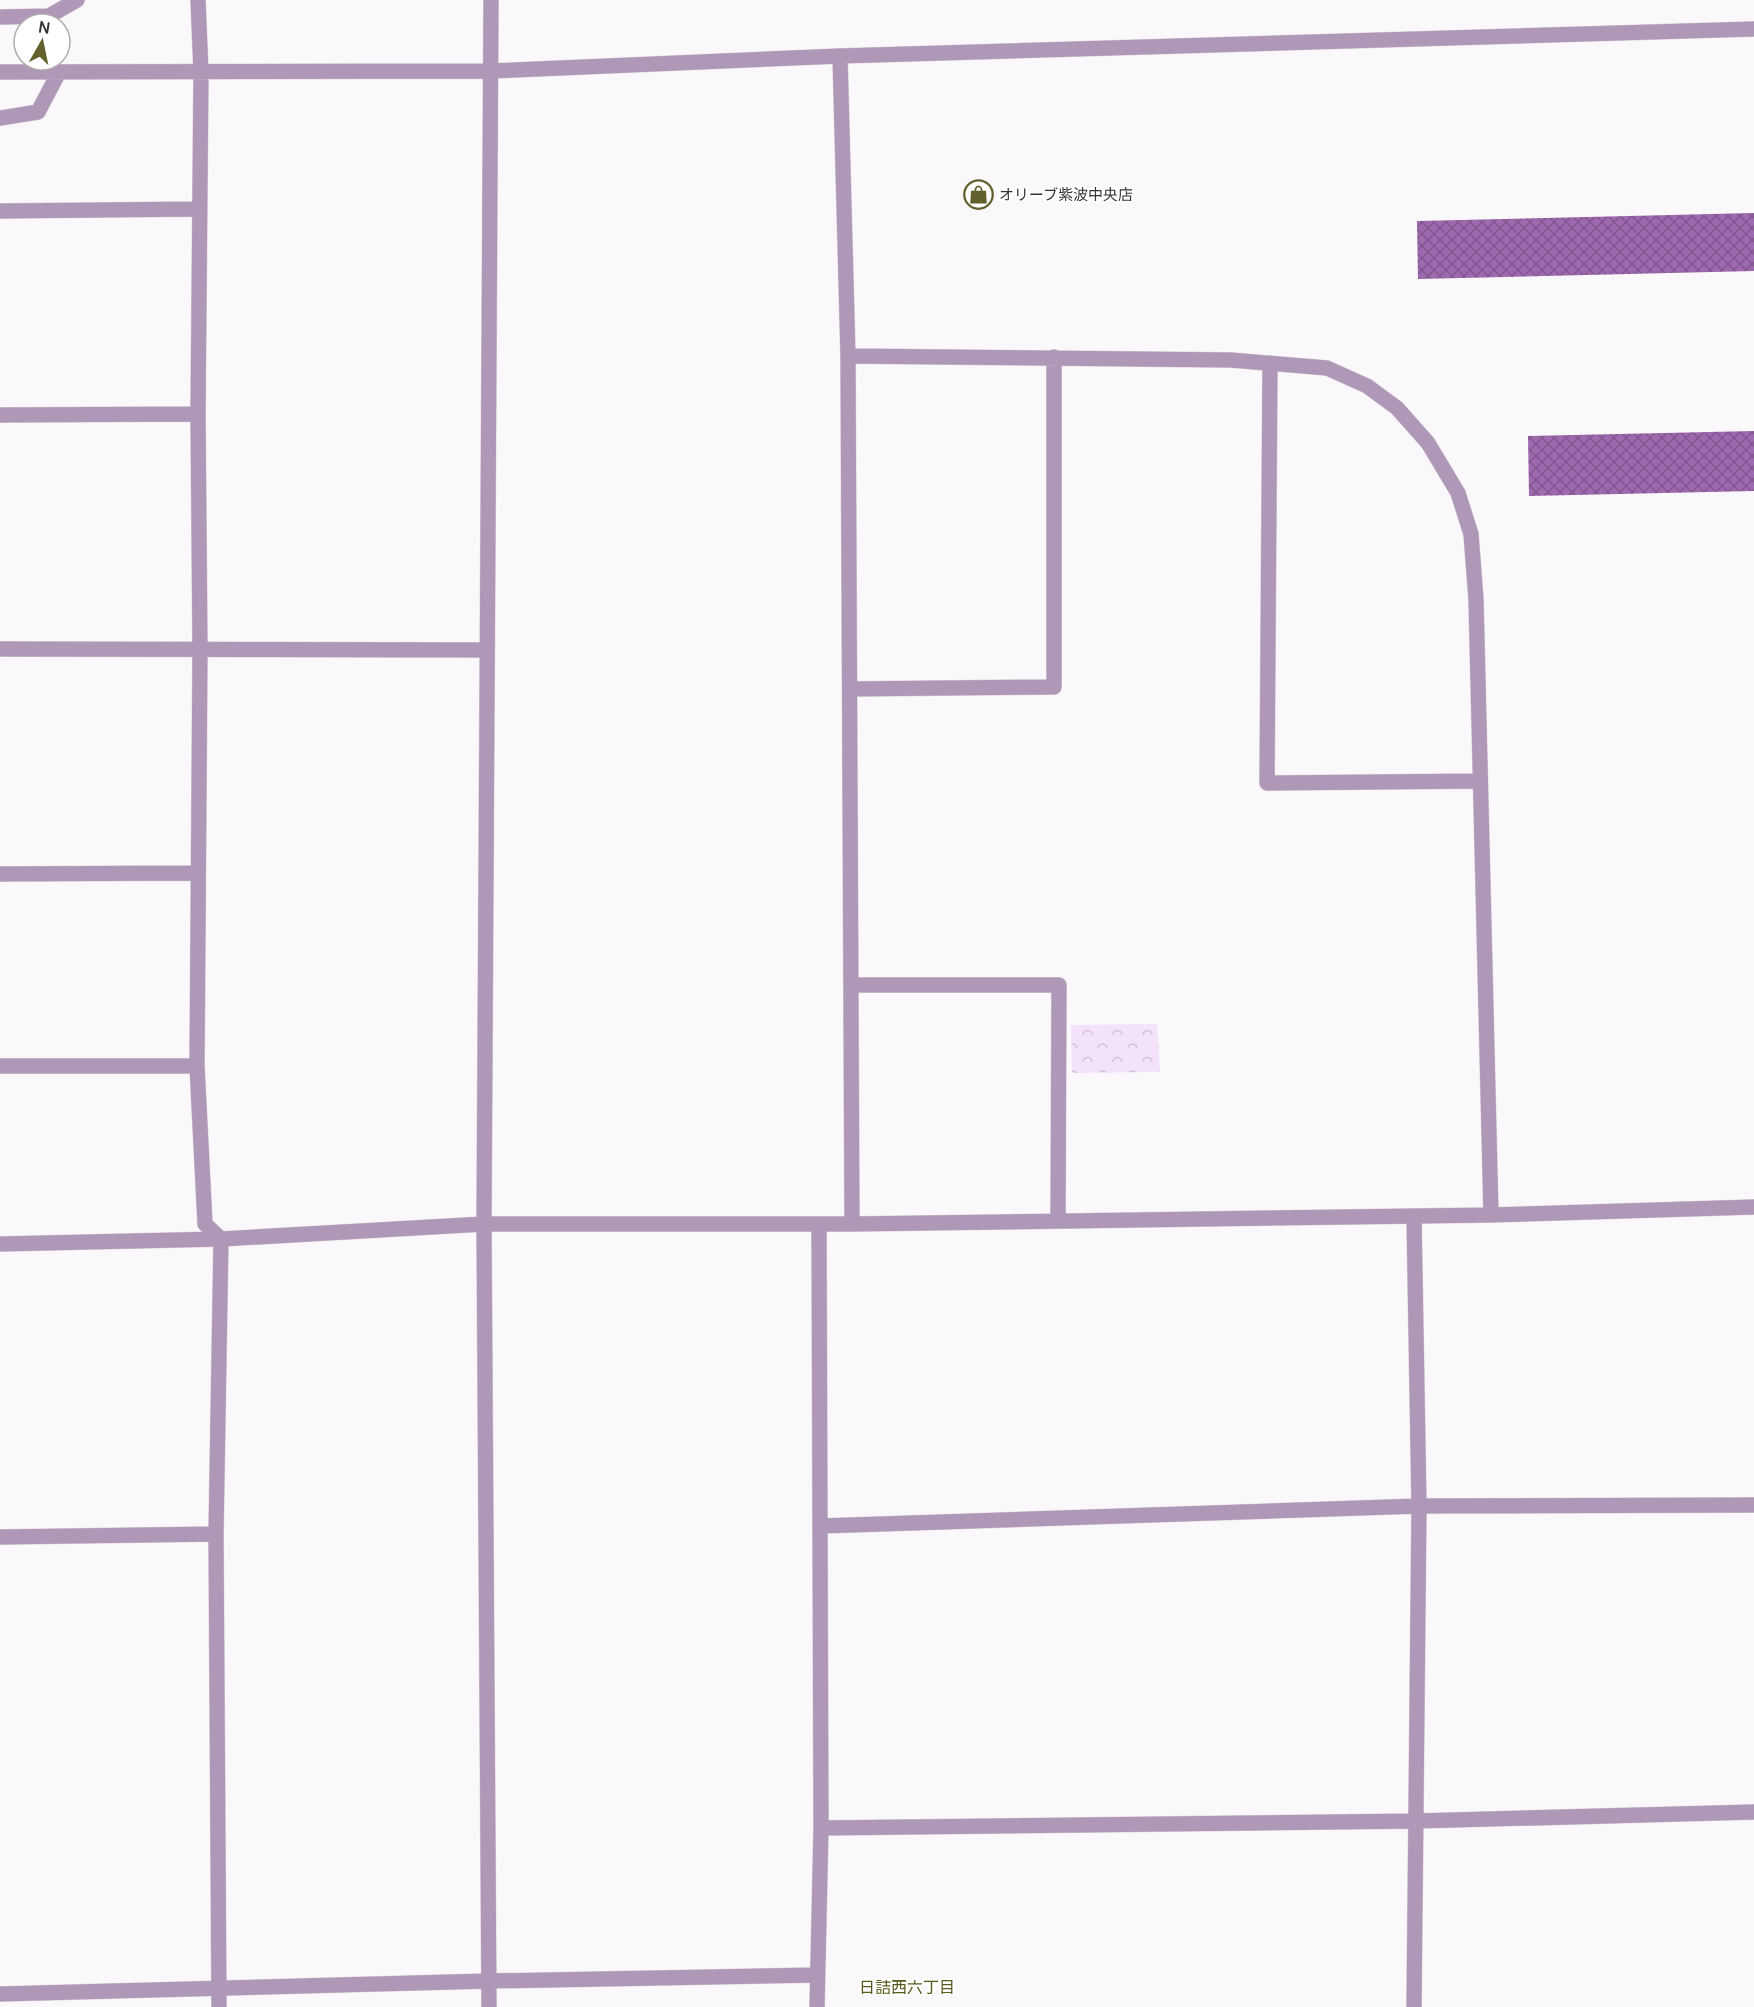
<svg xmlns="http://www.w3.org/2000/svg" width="1754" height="2007" viewBox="0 0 1754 2007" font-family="Manrope,'Noto Sans JP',sans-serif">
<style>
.park{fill:url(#park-crowns)}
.building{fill:url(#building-cross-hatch)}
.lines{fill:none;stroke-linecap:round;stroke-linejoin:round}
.minor-casing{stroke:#d7d5d7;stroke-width:16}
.minor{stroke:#af97b7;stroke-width:15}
.labels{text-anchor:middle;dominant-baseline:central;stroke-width:4.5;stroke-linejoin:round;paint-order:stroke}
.poi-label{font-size:15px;fill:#353435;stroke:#fff;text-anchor:start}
.neighbourhood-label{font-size:16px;fill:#5a591d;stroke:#fff}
</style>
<defs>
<pattern id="park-crowns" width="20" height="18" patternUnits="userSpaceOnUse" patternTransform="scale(1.5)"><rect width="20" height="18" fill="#f4e2fa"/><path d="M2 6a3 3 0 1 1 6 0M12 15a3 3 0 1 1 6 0" fill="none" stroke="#d2c2d7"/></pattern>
<pattern id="building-cross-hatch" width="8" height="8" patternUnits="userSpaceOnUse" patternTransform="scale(1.5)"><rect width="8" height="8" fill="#9e69af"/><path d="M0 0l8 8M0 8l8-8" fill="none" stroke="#82578f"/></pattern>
</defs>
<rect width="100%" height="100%" fill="#fbf8fb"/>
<path class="park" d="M 1157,1024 L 1160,1072 L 1072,1073 L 1071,1025 Z"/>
<path class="building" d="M 1754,213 L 1754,271 L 1418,279 L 1417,221 Z
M 1754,431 L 1754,491 L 1529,496 L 1528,436 Z"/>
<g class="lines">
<defs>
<path id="minor" d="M 198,0 L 201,72 L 198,414 L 200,650 L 197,1066 L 205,1224 L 221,1239 L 216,1534 L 219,2007
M 0,17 L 49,16 L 77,0
M 840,56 L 848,356 L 852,1224
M 0,72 L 490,71 L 840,56 L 1754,29
M 0,118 L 38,112 L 59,72
M 0,211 L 200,209
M 848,356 L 1231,360 L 1327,368 L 1367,386 L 1397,408 L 1428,443 L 1458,493 L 1471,534 L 1476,599 L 1491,1215
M 1270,363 L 1267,783 L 1480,781
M 0,415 L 198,414
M 0,649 L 487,650
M 850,689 L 1054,687 L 1054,357
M 0,874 L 198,873
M 851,985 L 1059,985 L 1058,1220
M 0,1066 L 197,1066
M 0,1244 L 221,1239 L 484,1224 L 852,1224 L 1491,1215 L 1754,1207
M 820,1526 L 1419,1506 L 1754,1505
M 0,1537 L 216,1534
M 821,1828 L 1416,1821 L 1754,1812
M 0,1994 L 489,1981 L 816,1975
M 489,2007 L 484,1224 L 491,0
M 817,2007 L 821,1828 L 819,1224
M 1414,2007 L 1419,1506 L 1414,1216"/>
</defs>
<use href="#minor" class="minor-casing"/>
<use href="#minor" class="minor"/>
</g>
<defs>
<symbol id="shop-ring" viewBox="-11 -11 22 22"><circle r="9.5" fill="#fff" stroke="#62602d" stroke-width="1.5"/><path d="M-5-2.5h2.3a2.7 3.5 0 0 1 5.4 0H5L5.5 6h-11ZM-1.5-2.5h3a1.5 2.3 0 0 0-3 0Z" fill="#62602d"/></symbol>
</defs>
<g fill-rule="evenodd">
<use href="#shop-ring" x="962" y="178" width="33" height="33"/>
</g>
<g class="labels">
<g class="poi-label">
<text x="999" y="194">オリーブ紫波中央店</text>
</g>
<g class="neighbourhood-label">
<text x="907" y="1987">日詰西六丁目</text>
</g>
</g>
<g transform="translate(42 42) rotate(9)"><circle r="28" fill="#ffffff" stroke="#aeaeae" stroke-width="1.5"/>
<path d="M0-4.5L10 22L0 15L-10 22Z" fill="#62602d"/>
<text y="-9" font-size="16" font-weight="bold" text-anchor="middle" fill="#353435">N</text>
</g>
</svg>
